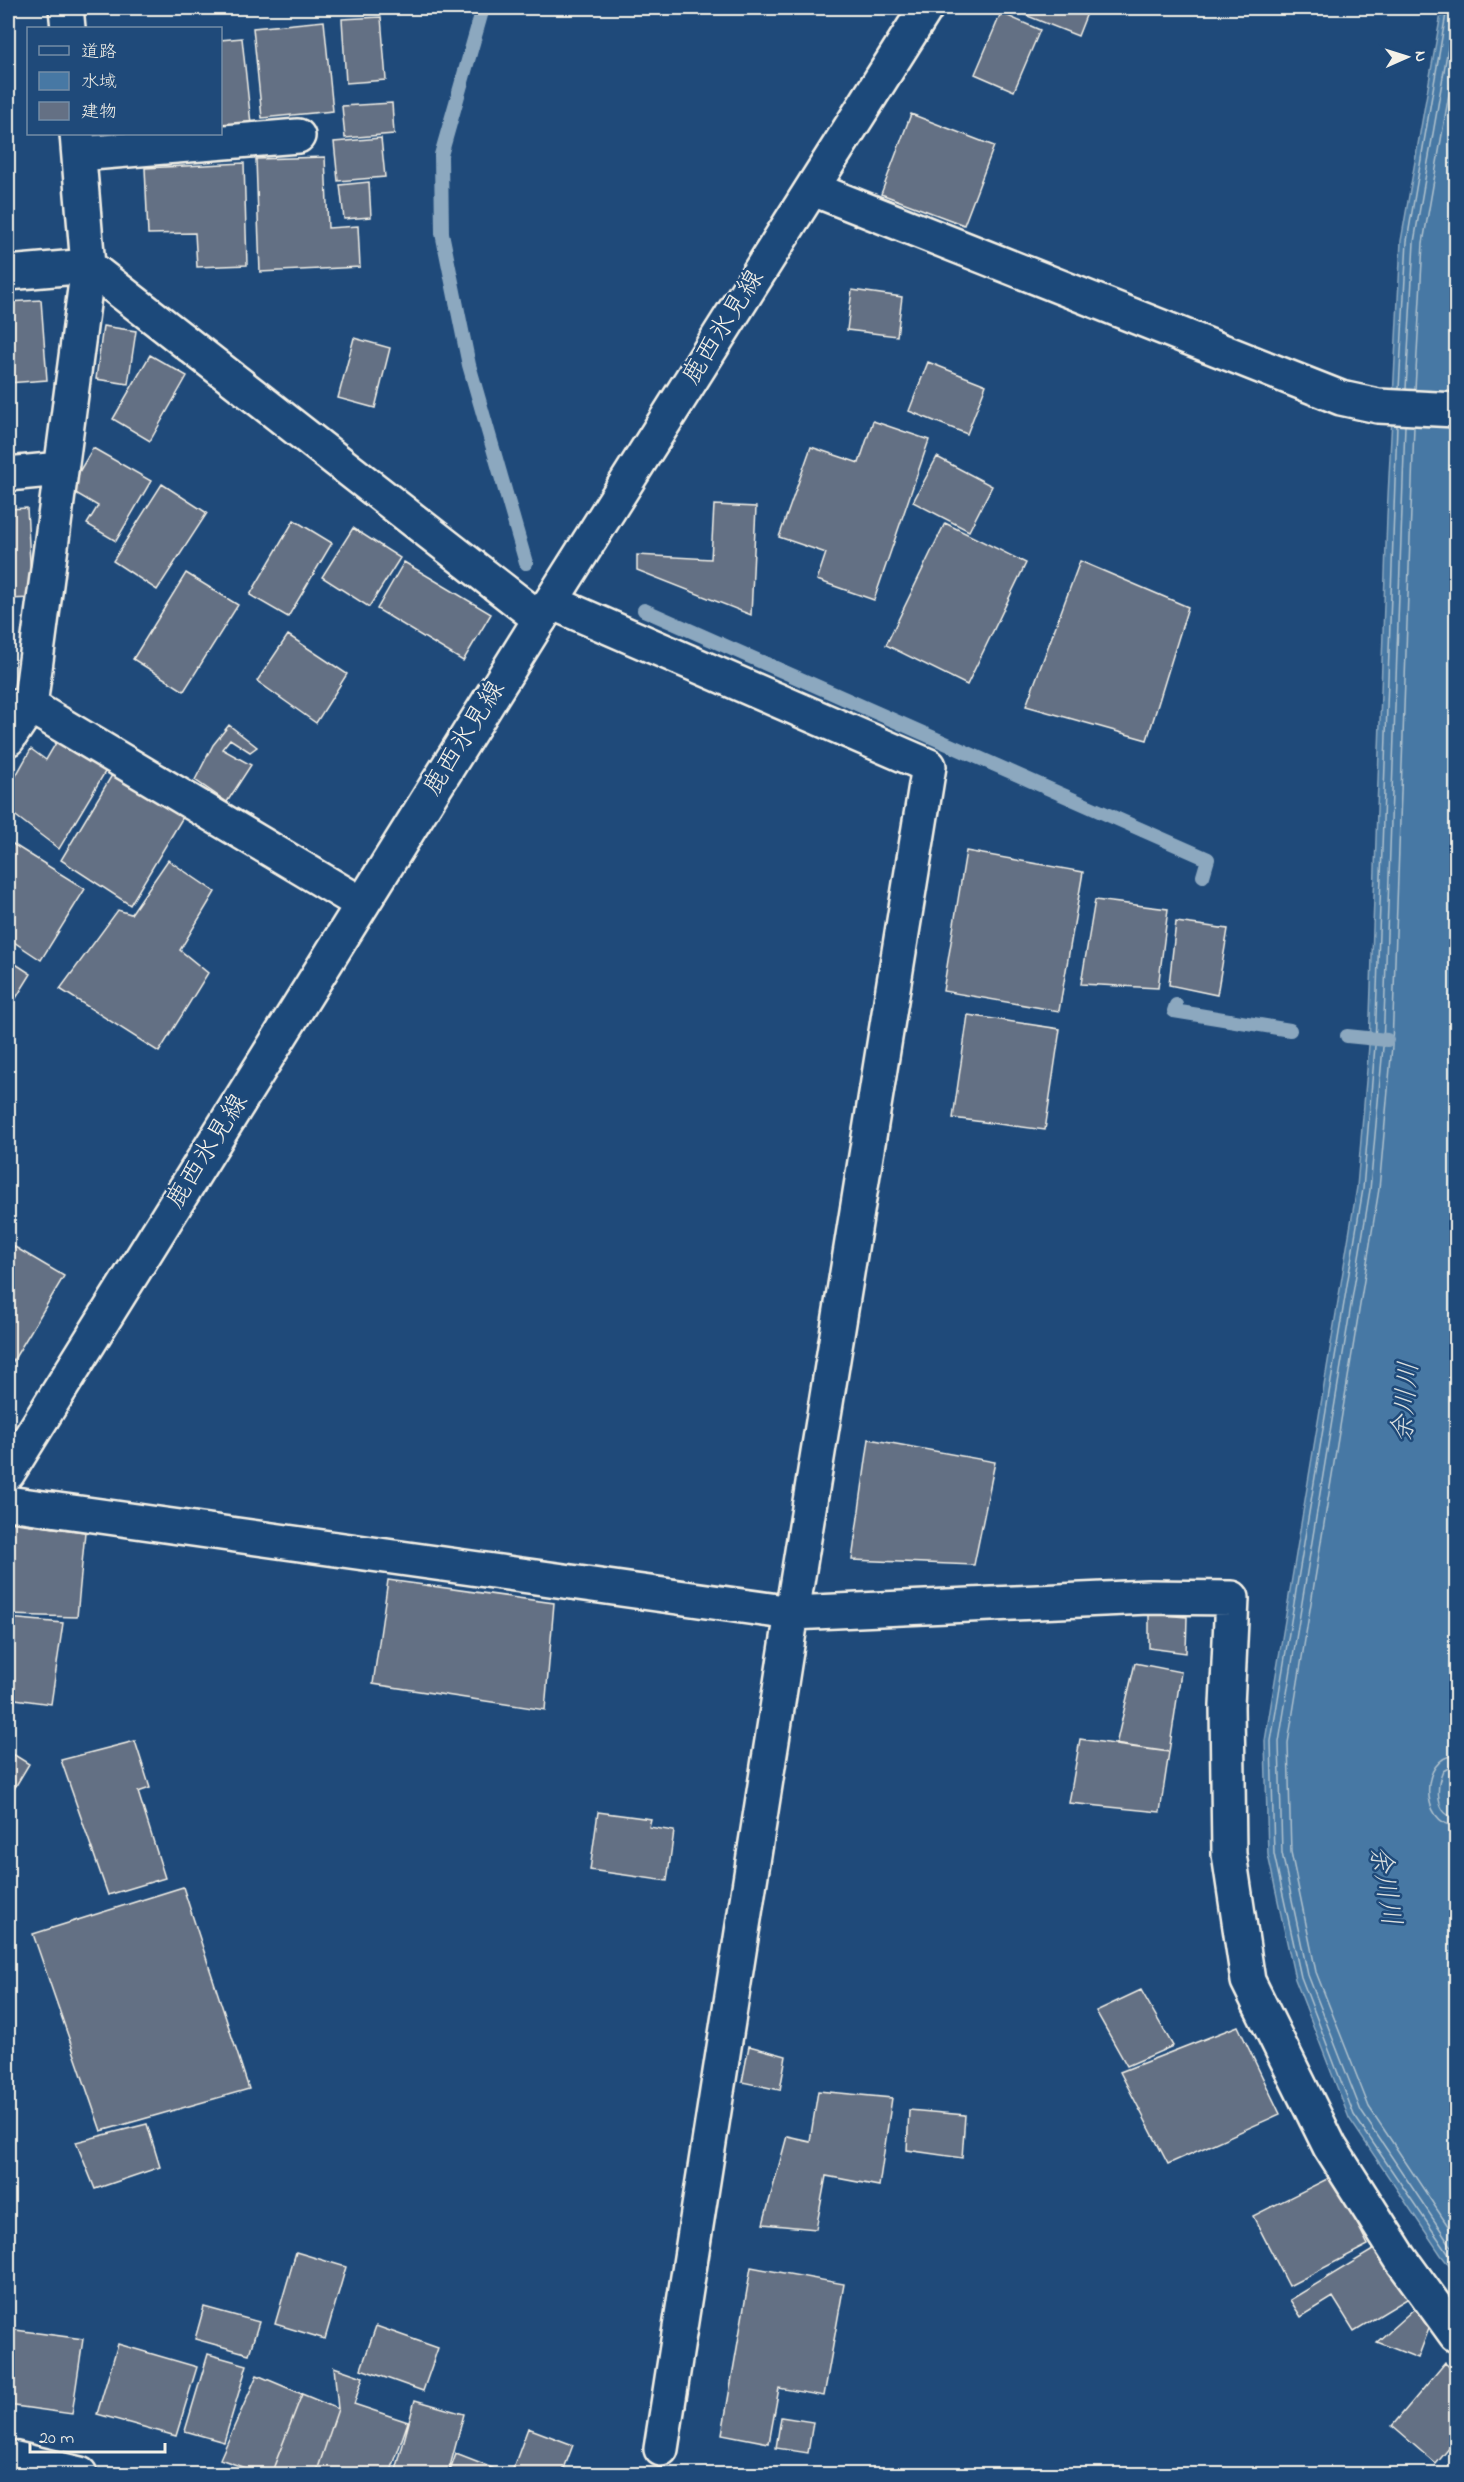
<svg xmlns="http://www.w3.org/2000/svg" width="1464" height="2482" viewBox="0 0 1464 2482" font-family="'Indie Flower','Klee One',sans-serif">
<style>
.water{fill:#4778a4;stroke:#8ca8bf;stroke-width:1.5}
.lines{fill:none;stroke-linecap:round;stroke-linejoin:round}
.shore{stroke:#afc1cd;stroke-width:1.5}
.stream{stroke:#8ca8bf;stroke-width:14}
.building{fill:#647084;stroke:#f4f1e8;stroke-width:1.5}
.minor-casing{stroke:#f4f1e8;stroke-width:38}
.major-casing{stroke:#f4f1e8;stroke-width:38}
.minor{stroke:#1f4a7a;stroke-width:33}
.major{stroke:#1f4a7a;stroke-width:33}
.labels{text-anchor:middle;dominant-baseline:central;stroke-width:5;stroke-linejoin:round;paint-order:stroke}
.street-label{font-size:26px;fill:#f4f1e8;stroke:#1f4a7a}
.water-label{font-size:27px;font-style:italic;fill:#dadfde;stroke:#1f4a7a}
</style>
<rect width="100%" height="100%" fill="#1f4a7a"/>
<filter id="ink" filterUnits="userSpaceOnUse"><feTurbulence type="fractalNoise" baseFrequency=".0167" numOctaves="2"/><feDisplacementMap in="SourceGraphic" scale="12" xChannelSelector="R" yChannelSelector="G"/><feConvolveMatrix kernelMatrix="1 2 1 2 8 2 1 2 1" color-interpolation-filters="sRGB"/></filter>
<g filter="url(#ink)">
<path class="water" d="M 1442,8 L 1456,8 L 1456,1759 L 1452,1790 L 1456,1824 L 1456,2274 L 1441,2255 L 1349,2118 L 1295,1979 L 1268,1855 L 1265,1741 L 1357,1187 L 1369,1046 L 1387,516 L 1401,241 Z"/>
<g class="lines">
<path class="shore" d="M 1399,389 L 1407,241 L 1447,8
M 1406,389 L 1414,242 L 1455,8
M 1415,390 L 1423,243 L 1456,54
M 1397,425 L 1375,1046 L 1363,1189 L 1271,1741 L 1274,1854 L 1301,1977 L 1354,2115 L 1456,2265
M 1405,425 L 1383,1047 L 1370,1190 L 1279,1742 L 1282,1853 L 1308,1975 L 1361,2111 L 1456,2253
M 1414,426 L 1392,1046 L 1379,1189 L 1288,1743 L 1291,1852 L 1316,1972 L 1369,2107 L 1456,2238
M 1456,1755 C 1419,1757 1420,1825 1456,1826
M 1456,1764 L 1443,1771 C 1436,1786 1435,1816 1456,1817"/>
<path class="stream" d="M 483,8 L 441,155 L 442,233 L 469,365 L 526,563
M 644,610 L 1208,859 L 1203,876
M 1176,1005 L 1174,1011 L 1290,1030
M 1347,1036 L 1387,1040"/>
</g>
<path class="building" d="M 1017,8 L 1089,8 L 1078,36 L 1015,11 Z
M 1001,13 L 1040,30 L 1014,91 L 975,74 Z
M 381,17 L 386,80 L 346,83 L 342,19 Z
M 324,21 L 333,111 L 262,118 L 253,28 Z
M 242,38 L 251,124 L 220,128 L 220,40 Z
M 392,103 L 394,134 L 345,138 L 342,106 Z
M 911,114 L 994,146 L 964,225 L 881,194 Z
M 381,138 L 385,177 L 338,181 L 334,142 Z
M 325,157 L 328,228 L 358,226 L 360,267 L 260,272 L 256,159 Z
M 244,163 L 247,265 L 197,267 L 195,233 L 148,234 L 145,168 Z
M 369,182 L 371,217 L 344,219 L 340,185 Z
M 852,290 L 902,297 L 897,336 L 847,330 Z
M 41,300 L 47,380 L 8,383 L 8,302 Z
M 103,326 L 136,331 L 128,384 L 96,379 Z
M 354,338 L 390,348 L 375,408 L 338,398 Z
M 150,355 L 187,376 L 150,441 L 113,419 Z
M 928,362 L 986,385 L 967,434 L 909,411 Z
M 873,421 L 929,440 L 874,600 L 817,580 L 826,553 L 779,537 L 811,447 L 859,463 Z
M 93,448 L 151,481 L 116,541 L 87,524 L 98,506 L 69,489 Z
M 937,457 L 992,486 L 969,531 L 913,502 Z
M 162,484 L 207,513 L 157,590 L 113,561 Z
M 714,505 L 756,507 L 751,615 L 637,570 L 637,555 L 711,559 Z
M 27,508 L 32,598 L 8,599 L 8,509 Z
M 294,520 L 332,543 L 288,617 L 250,595 Z
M 945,523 L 1026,563 L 967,685 L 886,645 Z
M 353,528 L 400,558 L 369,607 L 322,577 Z
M 1080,561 L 1188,607 L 1147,740 L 1026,706 Z
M 404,562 L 491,614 L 463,661 L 377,609 Z
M 186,573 L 238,605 L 184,691 L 133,659 Z
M 288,635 L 347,674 L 316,723 L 257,681 Z
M 229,725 L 257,747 L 250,752 L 230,739 L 222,749 L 251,765 L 227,802 L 195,780 L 213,745 Z
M 60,736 L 108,767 L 59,849 L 8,810 L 8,790 L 31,749 L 46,760 Z
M 115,770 L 186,812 L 130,905 L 61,860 Z
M 8,841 L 85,889 L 41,960 L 8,938 Z
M 966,851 L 1083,872 L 1059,1011 L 943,991 Z
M 168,860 L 215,892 L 180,950 L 208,973 L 159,1052 L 60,989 L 118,910 L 131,914 Z
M 1095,900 L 1168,909 L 1158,988 L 1081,984 Z
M 1176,922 L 1228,929 L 1217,995 L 1169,985 Z
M 8,959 L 31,974 L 8,1011 Z
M 968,1015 L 1060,1029 L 1045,1130 L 953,1118 Z
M 8,1243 L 64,1276 L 10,1366 L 8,1364 Z
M 869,1439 L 995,1462 L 974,1565 L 852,1560 Z
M 8,1522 L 85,1532 L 77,1617 L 8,1615 Z
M 388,1580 L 554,1603 L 545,1710 L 373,1684 Z
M 1149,1614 L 1187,1617 L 1186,1653 L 1149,1648 Z
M 8,1618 L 63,1623 L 51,1704 L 8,1698 Z
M 1135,1663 L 1181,1672 L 1169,1752 L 1116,1745 Z
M 1080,1739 L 1169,1752 L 1160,1812 L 1069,1803 Z
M 135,1741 L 150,1788 L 138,1792 L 165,1878 L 108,1895 L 61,1760 Z
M 8,1751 L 29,1764 L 8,1799 Z
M 598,1812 L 651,1819 L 649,1827 L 674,1831 L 667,1881 L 590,1870 Z
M 183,1887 L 249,2089 L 101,2131 L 33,1934 Z
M 1141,1990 L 1173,2046 L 1127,2066 L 1096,2011 Z
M 1238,2026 L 1280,2114 L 1168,2164 L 1120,2072 Z
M 749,2046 L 786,2056 L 780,2090 L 742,2082 Z
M 818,2091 L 892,2098 L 879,2186 L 826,2176 L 816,2229 L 763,2224 L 787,2136 L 810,2141 Z
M 909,2110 L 965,2115 L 962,2158 L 907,2150 Z
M 147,2124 L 160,2167 L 95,2189 L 76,2142 Z
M 1333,2176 L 1368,2245 L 1289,2286 L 1253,2216 Z
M 1381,2245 L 1412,2296 L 1354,2331 L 1333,2297 L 1301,2317 L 1290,2300 Z
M 296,2252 L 346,2267 L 325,2339 L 275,2324 Z
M 751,2267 L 844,2284 L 824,2396 L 779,2388 L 769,2443 L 722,2434 Z
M 204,2307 L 259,2322 L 249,2354 L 195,2339 Z
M 1415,2308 L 1430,2326 L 1418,2358 L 1377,2342 Z
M 376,2326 L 438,2348 L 423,2391 L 361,2369 Z
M 8,2329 L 83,2339 L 72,2414 L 8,2405 Z
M 118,2344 L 197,2367 L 176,2436 L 97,2414 Z
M 208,2354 L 247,2365 L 224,2442 L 185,2431 Z
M 1445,2363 L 1456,2373 L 1456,2440 L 1436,2464 L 1392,2426 Z
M 334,2367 L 363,2377 L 354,2404 L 408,2422 L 390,2474 L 316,2474 L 338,2409 Z
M 257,2375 L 302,2394 L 271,2474 L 262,2474 L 220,2459 Z
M 302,2394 L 338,2409 L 316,2474 L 271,2474 Z
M 415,2400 L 464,2414 L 448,2474 L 395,2474 Z
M 781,2417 L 813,2422 L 808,2453 L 776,2448 Z
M 528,2428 L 573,2445 L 562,2474 L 511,2474 Z
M 456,2454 L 505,2473 L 504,2474 L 449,2474 Z"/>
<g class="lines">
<defs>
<path id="minor" d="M 66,8 L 68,28
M 79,154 L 298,136
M 813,189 L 1341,398 L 1378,406 L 1456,410
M 8,273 L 88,266 L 540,619
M 8,474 L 60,469
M 551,602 L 929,766 L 792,1613 L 661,2449
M 8,707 L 30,706 L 362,904
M 8,739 L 30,706 L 88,266 L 77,134
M 8,1503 L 792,1613 L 1148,1597 L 1232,1598 L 1227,1706 L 1229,1854 L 1248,1981 L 1330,2147 L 1401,2259 L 1456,2335"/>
<path id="major" d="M 8,1473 L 540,619 L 926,8
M 8,2457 L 80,2474"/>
</defs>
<use href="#minor" class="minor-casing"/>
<use href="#major" class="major-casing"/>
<use href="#minor" class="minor"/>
<use href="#major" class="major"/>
</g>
</g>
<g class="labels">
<g class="street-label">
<text transform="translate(724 328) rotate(-58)">鹿西氷見線</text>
<text transform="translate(465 739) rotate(-58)">鹿西氷見線</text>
<text transform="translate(208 1152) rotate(-58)">鹿西氷見線</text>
</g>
<g class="water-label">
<text transform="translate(1407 1402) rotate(-85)">余川川</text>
<text transform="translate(1384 1886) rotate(81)">余川川</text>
</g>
</g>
<rect width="1464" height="2482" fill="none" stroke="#1f4a7a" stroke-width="30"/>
<rect x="15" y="15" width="1434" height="2452" fill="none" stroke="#f4f1e8" stroke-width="2" filter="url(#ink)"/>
<rect x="27" y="27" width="195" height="108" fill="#1f4a7a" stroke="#748da6" stroke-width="1.5"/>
<rect x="39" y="46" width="30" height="9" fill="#1f4a7a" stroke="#748da6" stroke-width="1.5"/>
<text x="81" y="57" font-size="18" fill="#f4f1e8">道路</text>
<rect x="39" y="72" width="30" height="18" fill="#4778a4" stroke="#748da6" stroke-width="1.5"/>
<text x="81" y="87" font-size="18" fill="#f4f1e8">水域</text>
<rect x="39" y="102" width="30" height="18" fill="#647084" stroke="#748da6" stroke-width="1.5"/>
<text x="81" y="117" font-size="18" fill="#f4f1e8">建物</text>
<g transform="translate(1407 57) rotate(87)" stroke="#1f4a7a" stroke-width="4.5" paint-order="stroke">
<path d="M0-4.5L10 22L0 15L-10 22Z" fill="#f4f1e8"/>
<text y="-9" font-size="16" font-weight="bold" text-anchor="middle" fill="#f4f1e8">N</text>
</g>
<path d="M30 2443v9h135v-9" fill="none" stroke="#f4f1e8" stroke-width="3"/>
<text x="39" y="2443" font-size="18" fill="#f4f1e8" stroke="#1f4a7a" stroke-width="4.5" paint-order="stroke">20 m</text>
</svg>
